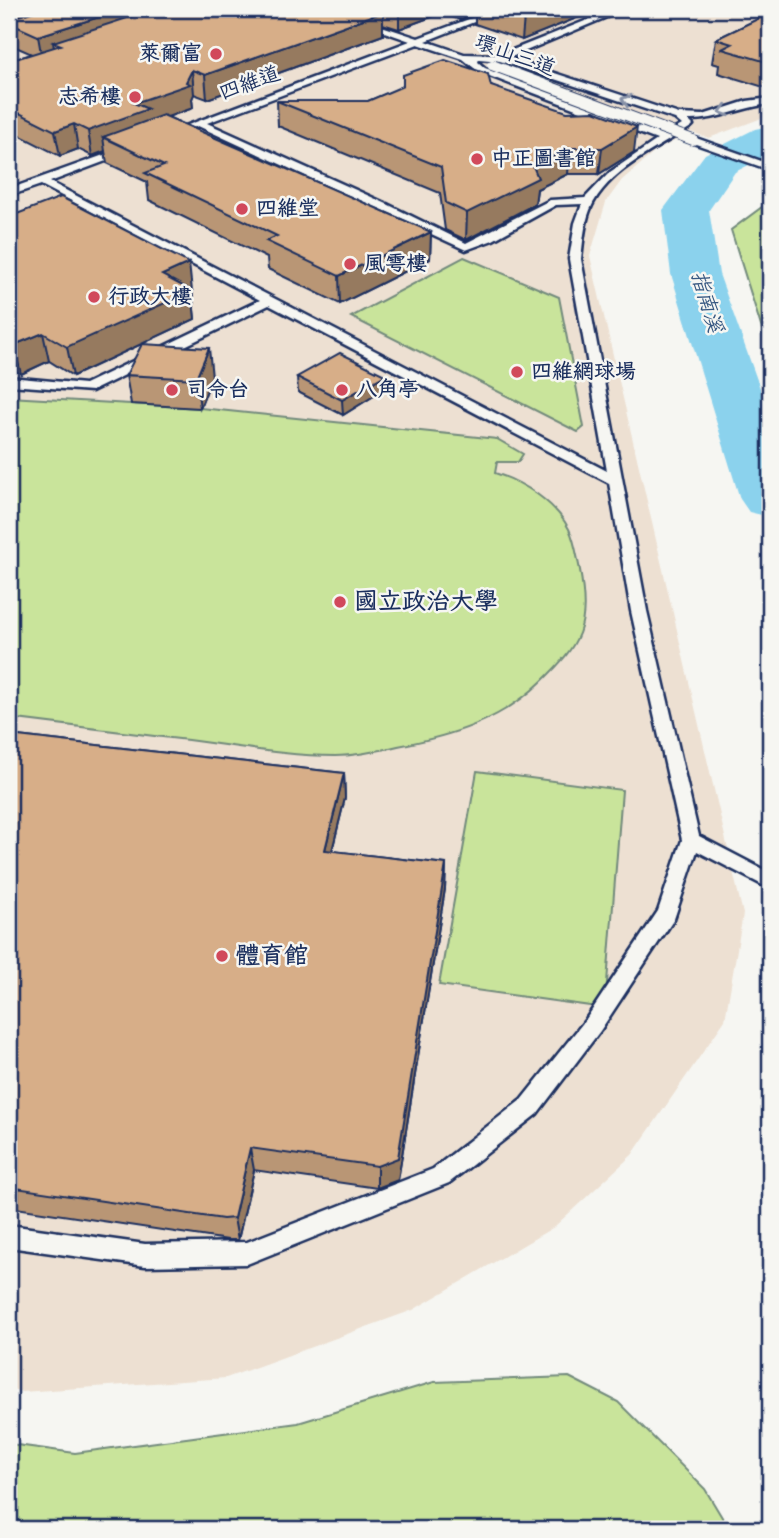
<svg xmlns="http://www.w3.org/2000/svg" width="779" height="1538" viewBox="0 0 779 1538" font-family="Kalam,'LXGW WenKai TC',sans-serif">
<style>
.built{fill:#ede0d2}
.green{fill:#c9e49b;stroke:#728a7c;stroke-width:2}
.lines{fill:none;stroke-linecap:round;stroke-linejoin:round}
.river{fill:#8bd2ed;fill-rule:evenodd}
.lane-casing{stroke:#1b2f5e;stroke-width:5}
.lane{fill:#f6f6f2;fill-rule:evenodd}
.lane-bridge-casing{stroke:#1b2f5e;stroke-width:12;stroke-linecap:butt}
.lane-bridge{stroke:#f6f6f2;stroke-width:10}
.wall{fill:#b99675;stroke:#1b2f5e;stroke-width:2}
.shaded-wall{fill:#967a5f;stroke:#1b2f5e;stroke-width:2}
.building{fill:#d7ae88;stroke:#1b2f5e;stroke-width:2}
.oneway{stroke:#8892a8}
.poi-dot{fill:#d1495b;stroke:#f6f6f2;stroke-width:2.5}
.labels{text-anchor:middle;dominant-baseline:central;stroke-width:5;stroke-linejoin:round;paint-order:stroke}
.far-poi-label{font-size:21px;font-weight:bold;fill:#1b2f5e;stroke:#f6f6f2;text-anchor:start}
.far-street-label{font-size:21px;fill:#1b2f5e;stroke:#f6f6f2}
.far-water-label{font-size:21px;font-style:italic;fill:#375882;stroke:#f6f6f2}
.poi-label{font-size:24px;font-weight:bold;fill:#1b2f5e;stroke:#f6f6f2;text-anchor:start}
</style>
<rect width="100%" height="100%" fill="#f6f6f2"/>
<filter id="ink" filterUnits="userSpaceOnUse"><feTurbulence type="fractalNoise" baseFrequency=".0143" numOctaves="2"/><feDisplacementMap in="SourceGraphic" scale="14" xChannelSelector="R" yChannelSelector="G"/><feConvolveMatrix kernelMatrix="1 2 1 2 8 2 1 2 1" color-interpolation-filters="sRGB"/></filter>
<g filter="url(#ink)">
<path class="built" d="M 40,9 L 770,9 L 770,115 L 709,138 L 691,132 L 656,151 L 622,180 L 606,202 L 590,256 L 743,914 L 725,1020 L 632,1155 L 554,1227 L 413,1310 L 226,1378 L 22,1392 L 9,1388 L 9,18 Z"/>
<path class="green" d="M 770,201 L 770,355 L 731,230 Z
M 464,257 L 559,297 L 584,427 L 578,432 L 351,317 Z
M 9,397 L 200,408 L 497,439 L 523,454 L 518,462 L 497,462 L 495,473 C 523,482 555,502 569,529 C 575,541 577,557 580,570 C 590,627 581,643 541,682 C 501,721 451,736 398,746 C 378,751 356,756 335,756 C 286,756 236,746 188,740 C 128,733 68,725 9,718 Z
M 477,771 L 622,790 L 605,1008 L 439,985 Z
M 569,1377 L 618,1402 L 705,1489 L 729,1529 L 9,1529 L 9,1444 L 75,1453 L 298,1423 L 434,1382 Z"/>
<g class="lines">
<path class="river" d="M 770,126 L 770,154 L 735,172 L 709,210 L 719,274 L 770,416 L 770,517 L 749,512 L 740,499 L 671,274 L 663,210 L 705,154 L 755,129 Z"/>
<defs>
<path id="lane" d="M 319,9 L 330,9 L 418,38 L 496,9 L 507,9 L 426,41 L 464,54 L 500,55 L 615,9 L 626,9 L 509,58 L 679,114 L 703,115 L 747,101 L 770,98 L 770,104 C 742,107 716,121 688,120 L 693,125 L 691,127 C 658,148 606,171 590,210 C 584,225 583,243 581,259 L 647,611 L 699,836 L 770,873 L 770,889 L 697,851 L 674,919 L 600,1031 L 537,1114 L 449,1183 L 247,1264 L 145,1266 L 9,1247 L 9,1225 L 145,1244 L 247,1242 L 433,1169 L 521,1100 L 586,1019 L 658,911 L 682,840 L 631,611 L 609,483 L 269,305 L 92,391 L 9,385 L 9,377 L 85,384 L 260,300 L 41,185 L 9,196 L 9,189 L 126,147 L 130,148 L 130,152 L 50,182 L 607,471 L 569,259 L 575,223 L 582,204 L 556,205 L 493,240 L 466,250 L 198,126 L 169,137 L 164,134 L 410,41 ZM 418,44 L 463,59 L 479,72 L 657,140 L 610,172 L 585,198 L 550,200 L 466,243 L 387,204 L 207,123 ZM 479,59 L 500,61 L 675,119 L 682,125 L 664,135 L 485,68 L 478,62 Z
M 690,138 L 696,138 L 770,164 L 770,170 L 690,142 Z"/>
</defs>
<use href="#lane" class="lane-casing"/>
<use href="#lane" class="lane"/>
<defs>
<path id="lane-bridge" d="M 492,65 L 693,140"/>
</defs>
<use href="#lane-bridge" class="lane-bridge-casing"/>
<use href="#lane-bridge" class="lane-bridge"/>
</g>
<path class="wall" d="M 9,9 L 599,9 L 522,40 L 475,24 L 475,14 L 460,20 L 442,13 L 399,29 L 383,24 L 383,35 L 207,99 L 194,94 L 192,99 L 193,108 L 167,117 L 431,232 L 430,259 L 340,304 L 268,269 L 267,258 L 149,200 L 147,182 L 107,163 L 105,151 L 92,156 L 78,149 L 60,156 L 9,130 L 9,61 L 32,54 L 9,44 Z
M 770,13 L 770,89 L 718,73 L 719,65 L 712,63 L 716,39 Z
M 403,75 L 491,86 L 634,152 L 599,174 L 568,174 L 537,189 L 535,204 L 466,240 L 445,230 L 440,193 L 278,126 L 277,101 L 368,101 L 403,87 Z
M 9,217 L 192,291 L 195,319 L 73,376 L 49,361 L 21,374 L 9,367 Z
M 126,375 L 212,377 L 200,408 L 131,404 Z
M 385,375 L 385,389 L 343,415 L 298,392 L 297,377 Z
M 9,735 L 344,773 L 345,798 L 332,851 L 446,864 L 445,889 L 398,1180 L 377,1188 L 254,1170 L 238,1240 L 228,1240 L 9,1207 Z"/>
<path class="shaded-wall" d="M 125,9 L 197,9 L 61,45 L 53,42 L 55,54 L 42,59 L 38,36 Z
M 399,9 L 442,9 L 442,13 L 399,29 Z
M 460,9 L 476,9 L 475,14 L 460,20 Z
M 546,9 L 599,9 L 522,40 L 524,17 Z
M 383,12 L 383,35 L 207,99 L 205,75 Z
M 192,70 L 194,94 L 192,99 L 193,108 L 150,123 L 103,137 L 105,151 L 92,156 L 88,131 L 134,103 L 186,82 Z
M 74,124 L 78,149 L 60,156 L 55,131 Z
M 637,127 L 634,152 L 599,174 L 602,148 Z
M 570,148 L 568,174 L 537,189 L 535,204 L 466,240 L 467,213 L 533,166 Z
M 431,232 L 430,259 L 340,304 L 339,276 Z
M 189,263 L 195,319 L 73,376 L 67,347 L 162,275 Z
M 43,333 L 49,361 L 21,374 L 14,345 Z
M 209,348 L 212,377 L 200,408 L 196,379 Z
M 385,375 L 385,389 L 343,415 L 342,400 Z
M 344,773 L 345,798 L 326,875 L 325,850 Z
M 446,864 L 445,889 L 398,1180 L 377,1188 L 377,1166 Z
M 250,1148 L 254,1170 L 238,1240 L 234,1218 Z"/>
<path class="building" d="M 41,9 L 125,9 L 38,36 L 9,23 L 9,19 Z
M 155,9 L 373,9 L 383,12 L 205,75 L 192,70 L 186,82 L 190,84 L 134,103 L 148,109 L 88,131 L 74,124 L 55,131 L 9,108 L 9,61 L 61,45 L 53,42 Z
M 496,9 L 546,9 L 524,17 Z
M 770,13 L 770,63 L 722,49 L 732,44 L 716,39 Z
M 445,60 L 488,74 L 491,86 L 567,112 L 594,111 L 637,127 L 602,148 L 570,148 L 533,166 L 538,178 L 467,213 L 446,203 L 441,167 L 277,101 L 368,101 L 403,86 L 403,75 Z
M 163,115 L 431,232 L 339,276 L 266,241 L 277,236 L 145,173 L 164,166 L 103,137 Z
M 61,197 L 189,263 L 162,275 L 192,291 L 67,347 L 43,333 L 14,345 L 9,342 L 9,217 Z
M 142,344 L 209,348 L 196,379 L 126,375 Z
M 340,353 L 385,375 L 342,400 L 297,377 Z
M 9,735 L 344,773 L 325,850 L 446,864 L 398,1158 L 377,1166 L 250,1148 L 234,1218 L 223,1219 L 9,1187 Z"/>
<defs><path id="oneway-chevron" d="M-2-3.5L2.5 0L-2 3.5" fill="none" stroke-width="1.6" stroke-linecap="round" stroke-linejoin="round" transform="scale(1.75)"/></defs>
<g class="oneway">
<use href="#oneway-chevron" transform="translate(626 100) rotate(-162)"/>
<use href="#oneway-chevron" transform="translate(724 111) rotate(164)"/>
</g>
</g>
<g class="poi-dot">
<circle cx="216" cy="54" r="7"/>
<circle cx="135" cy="97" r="7"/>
<circle cx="477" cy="159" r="7"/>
<circle cx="242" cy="209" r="7"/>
<circle cx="350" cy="264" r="7"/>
<circle cx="94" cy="297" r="7"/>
<circle cx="517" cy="372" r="7"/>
<circle cx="172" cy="390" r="7"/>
<circle cx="342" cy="390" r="7"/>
<circle cx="340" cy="602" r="7"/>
<circle cx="222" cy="956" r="7"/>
</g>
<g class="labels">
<g class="far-poi-label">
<text x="202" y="54" text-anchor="end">萊爾富</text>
<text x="121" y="97" text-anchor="end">志希樓</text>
<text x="491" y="159">中正圖書館</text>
<text x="256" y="209">四維堂</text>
<text x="364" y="264">風雩樓</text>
<text x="108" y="297">行政大樓</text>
<text x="531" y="372">四維網球場</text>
<text x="186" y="390">司令台</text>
<text x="356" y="390">八角亭</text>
</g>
<g class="far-street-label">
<text transform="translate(515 56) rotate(20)">環山三道</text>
<text transform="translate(250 84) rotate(-20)">四維道</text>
</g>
<g class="far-water-label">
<text transform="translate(706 302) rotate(73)">指南溪</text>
</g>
<g class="poi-label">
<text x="354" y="602">國立政治大學</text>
<text x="236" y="956">體育館</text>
</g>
</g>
<rect width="779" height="1538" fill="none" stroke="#f6f6f2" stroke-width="35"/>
<rect x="18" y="18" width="744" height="1503" fill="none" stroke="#1b2f5e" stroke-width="2.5" filter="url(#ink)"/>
</svg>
